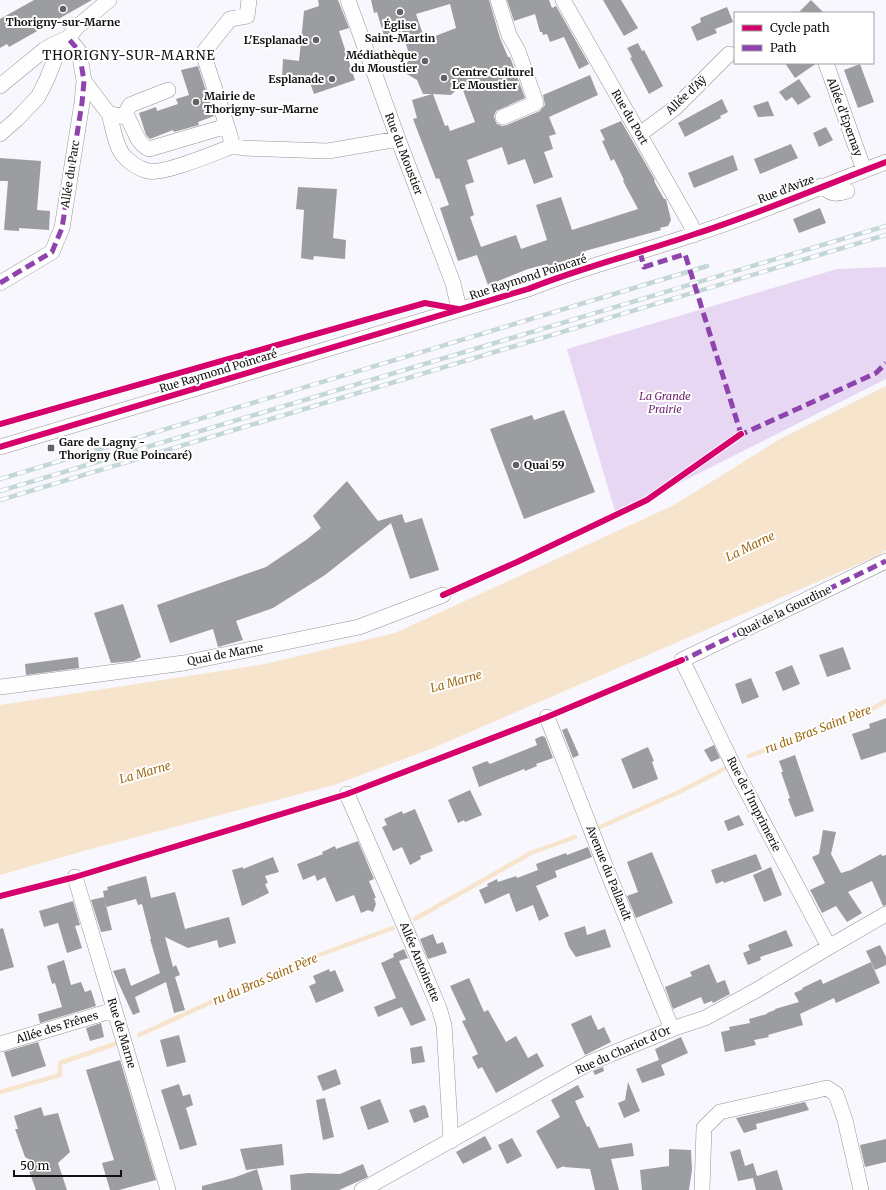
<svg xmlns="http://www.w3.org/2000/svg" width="886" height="1190" viewBox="0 0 886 1190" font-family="Merriweather,serif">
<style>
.green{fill:#e8d7f3}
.water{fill:#f7e4cd}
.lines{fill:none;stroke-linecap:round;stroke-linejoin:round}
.stream{stroke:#f7e4cd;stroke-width:4.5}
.building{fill:#9c9da1;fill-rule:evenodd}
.minor-casing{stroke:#959597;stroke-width:16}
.minor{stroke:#fefeff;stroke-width:15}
.rail-casing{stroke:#c5d6d9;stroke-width:4.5}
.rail{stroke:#fff;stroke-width:3;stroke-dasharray:9;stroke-linecap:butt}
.quiet{stroke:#8e44ad;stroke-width:5;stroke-dasharray:10 5;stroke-linecap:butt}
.cycleway-casing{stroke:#fff;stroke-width:8}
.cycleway{stroke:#d6006c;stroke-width:6}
.poi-dot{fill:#626264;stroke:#fff;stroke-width:1.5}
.labels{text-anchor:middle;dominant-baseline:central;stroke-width:4;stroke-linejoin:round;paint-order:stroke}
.poi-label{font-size:11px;font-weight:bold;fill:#111;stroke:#fff;text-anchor:start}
.street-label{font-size:11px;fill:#111;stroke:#fff}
.park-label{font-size:11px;font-style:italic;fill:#6a1f6b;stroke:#fff}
.water-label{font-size:12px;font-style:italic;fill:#9f6b17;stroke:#fff}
.quarter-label{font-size:13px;letter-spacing:1px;fill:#111;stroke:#fff}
</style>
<rect width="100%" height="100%" fill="#f7f7fd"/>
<path class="green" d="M 886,267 L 886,379 L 616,515 L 567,349 L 837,269 Z"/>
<path class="water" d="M 886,386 L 886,550 L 877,556 L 433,748 L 334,785 L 87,850 L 0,875 L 0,705 L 265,664 L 395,633 L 674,505 L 780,439 Z"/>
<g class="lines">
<path class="stream" d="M 749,756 L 870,710 L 886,701
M 600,827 L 679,792 L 724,769
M 415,919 L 531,853 L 575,837
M 139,1035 L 297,963 L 393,928
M 0,1092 L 60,1075 L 60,1063 L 115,1044"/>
</g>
<path class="building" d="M 34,0 L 92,0 L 9,47 L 7,44 L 0,48 L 0,19 Z
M 318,0 L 338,0 L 349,28 L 339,31 L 355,80 L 314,94 L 308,77 L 301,79 L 282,78 L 283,59 L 299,61 L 304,11 L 319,6 Z
M 371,0 L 489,0 L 500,38 L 508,57 L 510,57 L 525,98 L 496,111 L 494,116 L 495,120 L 497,124 L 502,126 L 507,125 L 540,111 L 545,105 L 543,95 L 590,75 L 598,95 L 549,117 L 556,134 L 549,136 L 553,149 L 544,152 L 553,177 L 534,184 L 525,159 L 508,165 L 502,147 L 467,160 L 474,182 L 465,185 L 474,215 L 470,217 L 481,247 L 516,235 L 521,249 L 547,240 L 536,205 L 561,197 L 572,230 L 638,209 L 623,181 L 624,180 L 614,159 L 611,161 L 602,141 L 605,140 L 600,130 L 621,121 L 655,180 L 654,181 L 664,199 L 666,199 L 671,220 L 668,226 L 660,228 L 661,230 L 585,251 L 586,254 L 548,266 L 548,264 L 528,269 L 488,285 L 477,255 L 458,261 L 440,208 L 449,205 L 439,178 L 436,179 L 413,119 L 417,118 L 412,100 L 432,94 L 423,94 L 417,80 L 405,73 L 405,67 L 410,57 L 402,31 L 384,36 L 377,12 L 374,13 ZM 450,4 L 456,28 L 425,40 L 416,14 ZM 461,85 L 475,122 L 450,131 L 448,125 L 445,126 L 433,94 L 451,95 Z
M 507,0 L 549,0 L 552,8 L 556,6 L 589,64 L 579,69 L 564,37 L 550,42 L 547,34 L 543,35 L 542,32 L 540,32 L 535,14 L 514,21 Z
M 603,0 L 621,0 L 638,28 L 624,36 Z
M 811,0 L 824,13 L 798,13 Z
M 727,7 L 733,22 L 715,29 L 717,33 L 697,41 L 691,27 L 701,22 L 700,18 Z
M 638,43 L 642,51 L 644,50 L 663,86 L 649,94 L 630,58 L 632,57 L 627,48 Z
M 785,63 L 817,63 L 795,78 Z
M 860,64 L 874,102 L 858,108 L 844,70 Z
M 198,66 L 214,116 L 198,122 L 199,125 L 174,132 L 173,130 L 150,139 L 146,135 L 139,113 L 156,107 L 157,111 L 178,104 L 176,99 L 189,95 L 181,70 Z
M 799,79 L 811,97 L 798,105 L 792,97 L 786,101 L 779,92 Z
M 722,99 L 728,112 L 720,116 L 721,118 L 685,137 L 678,123 Z
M 768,101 L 774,116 L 758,117 L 753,106 Z
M 826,127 L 833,140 L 819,147 L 813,133 Z
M 791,144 L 798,158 L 760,174 L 754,159 Z
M 733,155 L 738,170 L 694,188 L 688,173 Z
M 0,158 L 41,161 L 37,210 L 50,211 L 49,230 L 19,228 L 19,231 L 4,230 L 8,181 L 0,181 Z
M 298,187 L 337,189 L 333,238 L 346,240 L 345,259 L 314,256 L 313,260 L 301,258 L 304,210 L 296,209 Z
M 820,208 L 826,223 L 799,233 L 793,219 Z
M 564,410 L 595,492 L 524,519 L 490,429 L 532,415 L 534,420 Z
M 347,481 L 378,521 L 402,514 L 405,523 L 422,518 L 439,570 L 410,579 L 391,523 L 325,575 L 273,608 L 236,621 L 243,640 L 218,647 L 213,629 L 170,643 L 157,605 L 266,567 L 306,540 L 321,528 L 313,516 Z
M 123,604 L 141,657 L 133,661 L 111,663 L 94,613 Z
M 843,647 L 851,669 L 827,677 L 819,655 Z
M 78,657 L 79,668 L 26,675 L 25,664 Z
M 792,665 L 800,684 L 783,691 L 775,672 Z
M 751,678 L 759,697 L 742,704 L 735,684 Z
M 886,718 L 886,752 L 861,760 L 852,734 L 870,728 L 869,724 Z
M 567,728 L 579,755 L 573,758 L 562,730 Z
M 542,736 L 545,737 L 553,758 L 536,764 L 537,766 L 525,771 L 524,769 L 479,787 L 472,767 L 487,761 L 490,764 L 537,745 L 535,739 Z
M 714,745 L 720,758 L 711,762 L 704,750 Z
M 648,747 L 654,761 L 652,762 L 658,779 L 633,789 L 621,759 Z
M 795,755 L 814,811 L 795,817 L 788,799 L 790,798 L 781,772 L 783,772 L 779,761 Z
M 470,790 L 482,815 L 465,822 L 464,820 L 458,823 L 448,800 Z
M 415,809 L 433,851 L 420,856 L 421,859 L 410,865 L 402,847 L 393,851 L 382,827 L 387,825 L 384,819 L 402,811 L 403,814 Z
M 739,815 L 744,825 L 728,831 L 724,821 Z
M 823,830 L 836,832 L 831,854 L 841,873 L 851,870 L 881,854 L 882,856 L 886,855 L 886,905 L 883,906 L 872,881 L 848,892 L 862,913 L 847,922 L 836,906 L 822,913 L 810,890 L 825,883 L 812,857 L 819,854 Z
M 358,841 L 374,879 L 369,881 L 376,898 L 374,898 L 376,904 L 373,912 L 368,910 L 361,913 L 354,895 L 336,902 L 325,877 L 317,881 L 315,875 L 303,880 L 297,864 L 323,854 L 322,852 L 335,846 L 336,849 Z
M 588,847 L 592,857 L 555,871 L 557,877 L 536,886 L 549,916 L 539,921 L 533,905 L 516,912 L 509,893 L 485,904 L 479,890 L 488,886 L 487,884 L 497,879 L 498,882 L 516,876 L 517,878 L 538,870 L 536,864 L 566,853 L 567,855 Z
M 652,852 L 673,903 L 636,918 L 627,896 L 638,892 L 627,862 Z
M 756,854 L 762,869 L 724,883 L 723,881 L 716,884 L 711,870 Z
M 273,857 L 279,872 L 265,876 L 268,883 L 265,884 L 269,893 L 242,906 L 232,870 L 243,867 L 243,869 Z
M 771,867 L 782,895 L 764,902 L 753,875 Z
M 146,876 L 151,898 L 175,892 L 185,929 L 229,917 L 236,943 L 219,948 L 217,940 L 188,948 L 165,937 L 173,967 L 176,965 L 180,975 L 175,977 L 185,1010 L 174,1013 L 166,982 L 135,997 L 140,1012 L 133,1015 L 113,971 L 125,968 L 131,986 L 160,973 L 150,939 L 151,939 L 142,904 L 138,905 L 136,899 L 106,907 L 103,891 L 108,890 L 107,887 Z
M 104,897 L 112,930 L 101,932 L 91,900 Z
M 73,901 L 80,925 L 75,926 L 82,948 L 67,953 L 58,923 L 44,927 L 39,911 Z
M 585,926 L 587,935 L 605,929 L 611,947 L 576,957 L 569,947 L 564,933 Z
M 3,928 L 14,967 L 0,971 L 0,929 Z
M 786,930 L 793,946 L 760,957 L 761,960 L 748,965 L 743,953 L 750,950 L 748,945 Z
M 433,934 L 437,944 L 443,942 L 447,953 L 428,959 L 420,939 Z
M 880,945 L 886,957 L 886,965 L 875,970 L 866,951 Z
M 404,949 L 408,958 L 399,961 L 426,1020 L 411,1026 L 402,1007 L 378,1017 L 374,1007 L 396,998 L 381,963 L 394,957 L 393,954 Z
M 64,960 L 71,985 L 81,982 L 85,992 L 91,990 L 96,1006 L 40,1023 L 38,1014 L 62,1007 L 55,983 L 52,984 L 47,966 Z
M 871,962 L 880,983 L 836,1003 L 834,998 L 800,1014 L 803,1025 L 768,1035 L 769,1037 L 754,1040 L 756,1045 L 725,1052 L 721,1032 L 730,1030 L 729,1027 L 750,1023 L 749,1019 L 767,1014 L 767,1013 L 775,1010 L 775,1009 L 799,1002 L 794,993 L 803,989 L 802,988 L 821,979 L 823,984 Z
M 709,964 L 717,983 L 725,980 L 730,994 L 713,1003 L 712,1001 L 704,1004 L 701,997 L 673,1009 L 665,987 L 692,976 L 690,972 Z
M 329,969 L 330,972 L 335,970 L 344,991 L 316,1003 L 309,986 L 316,983 L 313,976 Z
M 469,978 L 484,1012 L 488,1010 L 506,1042 L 516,1036 L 528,1058 L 537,1053 L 544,1066 L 496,1093 L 482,1067 L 478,1069 L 472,1057 L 478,1054 L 462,1021 L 466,1020 L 450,986 Z
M 591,1015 L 598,1030 L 604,1027 L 611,1042 L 585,1055 L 571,1024 Z
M 101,1023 L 104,1037 L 90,1041 L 86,1028 Z
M 179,1035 L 186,1062 L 167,1067 L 160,1040 Z
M 681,1037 L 688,1053 L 661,1065 L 665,1075 L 642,1083 L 636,1069 L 659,1060 L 655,1049 Z
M 38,1042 L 46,1066 L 12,1077 L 4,1052 Z
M 422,1046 L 425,1062 L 412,1064 L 410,1048 Z
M 120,1060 L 156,1180 L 119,1190 L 110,1190 L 102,1163 L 114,1160 L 86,1070 Z
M 603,1067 L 604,1071 L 595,1075 L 593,1071 Z
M 336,1069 L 341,1084 L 323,1091 L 317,1076 Z
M 628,1082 L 640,1111 L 624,1118 L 618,1103 L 625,1100 Z
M 179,1084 L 183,1096 L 190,1094 L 193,1105 L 186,1108 L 197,1145 L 180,1150 L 161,1090 Z
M 578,1085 L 584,1097 L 575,1101 L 587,1127 L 589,1126 L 599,1148 L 632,1143 L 634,1156 L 611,1159 L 619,1190 L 595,1190 L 590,1169 L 564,1167 L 564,1166 L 557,1169 L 536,1131 L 560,1117 L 551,1100 Z
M 325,1098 L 334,1137 L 323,1140 L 316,1100 Z
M 380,1099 L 389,1122 L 368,1130 L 360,1107 Z
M 805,1102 L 809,1110 L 756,1124 L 757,1129 L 744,1133 L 736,1118 Z
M 424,1105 L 426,1107 L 429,1117 L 414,1123 L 409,1110 Z
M 41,1107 L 44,1116 L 58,1113 L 70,1152 L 58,1163 L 67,1190 L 36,1190 L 28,1168 L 32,1161 L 25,1157 L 15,1129 L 18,1129 L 14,1116 Z
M 485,1136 L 492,1149 L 463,1164 L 456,1152 Z
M 512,1138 L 522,1156 L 507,1164 L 498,1145 Z
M 886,1139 L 886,1162 L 865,1167 L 860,1145 Z
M 282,1144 L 284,1165 L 246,1170 L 240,1149 Z
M 669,1149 L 691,1150 L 692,1170 L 689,1190 L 642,1190 L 640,1170 L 669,1166 Z
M 740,1149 L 745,1166 L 753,1163 L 757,1176 L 777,1170 L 783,1190 L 756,1190 L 753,1178 L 738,1181 L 730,1152 Z
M 363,1164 L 368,1177 L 339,1190 L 291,1190 L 290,1175 L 308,1173 L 340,1174 Z
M 257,1169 L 263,1190 L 202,1190 L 202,1186 L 233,1178 Z"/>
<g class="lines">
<defs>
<path id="minor" d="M 348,0 L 398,139 L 453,283 L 459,309
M 498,0 L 509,35 L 518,51 L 536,103 L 503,117
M 563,0 L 691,225 L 694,235
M 826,63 L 864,170
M 84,81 L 109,114
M 0,86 L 44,50 L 54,44 L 68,38 L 77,27 L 109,0
M 124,116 L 130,105 L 168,90
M 227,126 L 203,53 L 230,19 L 247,16 L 249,0
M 0,134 L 17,119 L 38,97 L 47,79 L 55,59 L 54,44
M 640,134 L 675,108 L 729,54
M 233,146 L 227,126 L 149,149 C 136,143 135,129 127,117 L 109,114 C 113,127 115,145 123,155 C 129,162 139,169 148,171 C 163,175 217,152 233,146 L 243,148 L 328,151 L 398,139
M 821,186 C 832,194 834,195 847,191
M 0,283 L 52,252 L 62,228 L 82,103 L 84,81 L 79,51 L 68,38
M 0,447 L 528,289 C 582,267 640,253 695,234 C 760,213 823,186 886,162
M 0,687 L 184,663 L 359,627 L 443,595
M 547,717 L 608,873 L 672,1029
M 347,794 L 408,934 L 439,1008 L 444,1025 L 451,1141
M 75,877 L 168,1190
M 829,947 L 736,771 L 682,660 L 886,561
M 0,1044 L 114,1010
M 362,1190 L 589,1063 L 672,1029 L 705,1018 L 755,991 L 829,947 L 886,914
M 702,1190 L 704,1128 L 720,1112 L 827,1088 L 836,1094 L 845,1120 L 861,1190"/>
</defs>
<use href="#minor" class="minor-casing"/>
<use href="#minor" class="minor"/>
<defs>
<path id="rail" d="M 0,479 L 707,266
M 0,491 L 886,226
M 0,500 L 886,235"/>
</defs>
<use href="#rail" class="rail-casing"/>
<use href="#rail" class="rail"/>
<path class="quiet" d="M 640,252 L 644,267 L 685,254 L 741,434
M 0,283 L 52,252 L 62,228 L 82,103 L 84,81 L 79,51 L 68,38
M 738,436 L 876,373 L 886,363
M 679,662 L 886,561"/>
<defs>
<path id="cycleway" d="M 0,424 L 425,303 L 458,309
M 0,447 L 528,289 C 582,267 640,253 695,234 C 760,213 823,186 886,162
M 443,595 L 517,562 L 647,500 L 741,434
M 0,896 L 75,877 L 347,794 L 547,717 L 682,660"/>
</defs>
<use href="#cycleway" class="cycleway-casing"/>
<use href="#cycleway" class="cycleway"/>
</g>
<g class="poi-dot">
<circle cx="63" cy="9" r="4"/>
<circle cx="400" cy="12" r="4"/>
<circle cx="316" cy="40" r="4"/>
<circle cx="425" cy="61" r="4"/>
<circle cx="444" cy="78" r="4"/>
<circle cx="332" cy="79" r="4"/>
<circle cx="196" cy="102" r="4"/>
<rect x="47" y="444" width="8" height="8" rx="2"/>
<circle cx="516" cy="465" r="4"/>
</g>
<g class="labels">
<g class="poi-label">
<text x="63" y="22" text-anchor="middle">Thorigny-sur-Marne</text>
<text x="400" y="25" text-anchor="middle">Église<tspan x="400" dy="13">Saint-Martin</tspan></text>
<text x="308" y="40" text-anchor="end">L'Esplanade</text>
<text x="417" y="55" text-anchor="end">Médiathèque<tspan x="417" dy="13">du Moustier</tspan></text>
<text x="452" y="72">Centre Culturel<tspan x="452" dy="13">Le Moustier</tspan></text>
<text x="324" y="79" text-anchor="end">Esplanade</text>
<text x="204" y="96">Mairie de<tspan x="204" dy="13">Thorigny-sur-Marne</tspan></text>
<text x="59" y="442">Gare de Lagny -<tspan x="59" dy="13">Thorigny (Rue Poincaré)</tspan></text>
<text x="524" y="465">Quai 59</text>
</g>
<g class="street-label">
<text transform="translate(686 95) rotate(-43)">Allée d'Aÿ</text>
<text transform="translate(630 117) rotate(60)">Rue du Port</text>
<text transform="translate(845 117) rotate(70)">Allée d'Epernay</text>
<text transform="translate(404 154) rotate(69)">Rue du Moustier</text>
<text transform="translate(70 174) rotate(-81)">Allée du Parc</text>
<text transform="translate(786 189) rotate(-21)">Rue d'Avize</text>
<text transform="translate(528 277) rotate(-18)">Rue Raymond Poincaré</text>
<text transform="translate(218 371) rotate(-17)">Rue Raymond Poincaré</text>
<text transform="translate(784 611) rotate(-26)">Quai de la Gourdine</text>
<text transform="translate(225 654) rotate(-11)">Quai de Marne</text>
<text transform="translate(754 804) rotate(63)">Rue de l'Imprimerie</text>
<text transform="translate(609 873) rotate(68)">Avenue du Pallandt</text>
<text transform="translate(420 962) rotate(67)">Allée Antoinette</text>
<text transform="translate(57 1027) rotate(-17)">Allée des Frênes</text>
<text transform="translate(122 1033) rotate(73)">Rue de Marne</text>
<text transform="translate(623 1050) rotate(-24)">Rue du Chariot d'Or</text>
</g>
<g class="park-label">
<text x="665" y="396">La Grande<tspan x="665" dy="13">Prairie</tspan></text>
</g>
<g class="water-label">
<text transform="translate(750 546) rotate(-26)">La Marne</text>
<text transform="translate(456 681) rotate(-16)">La Marne</text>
<text transform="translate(818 729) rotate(-21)">ru du Bras Saint Père</text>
<text transform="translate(145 772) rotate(-16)">La Marne</text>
<text transform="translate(265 979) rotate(-23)">ru du Bras Saint Père</text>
</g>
<g class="quarter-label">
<text x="129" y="55">THORIGNY-SUR-MARNE</text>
</g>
</g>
<rect x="734" y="12" width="140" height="52" fill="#ffffff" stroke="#a0a0a0"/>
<rect x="742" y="25" width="20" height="6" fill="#d6006c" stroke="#a0a0a0"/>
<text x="770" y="32" font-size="12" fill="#111111">Cycle path</text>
<rect x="742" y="45" width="20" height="6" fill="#8e44ad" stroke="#a0a0a0"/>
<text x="770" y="52" font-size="12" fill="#111111">Path</text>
<path d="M14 1170v6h107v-6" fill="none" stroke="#111111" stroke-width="2"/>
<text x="20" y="1170" font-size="12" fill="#111111" stroke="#ffffff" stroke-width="3" paint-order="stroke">50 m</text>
</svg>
